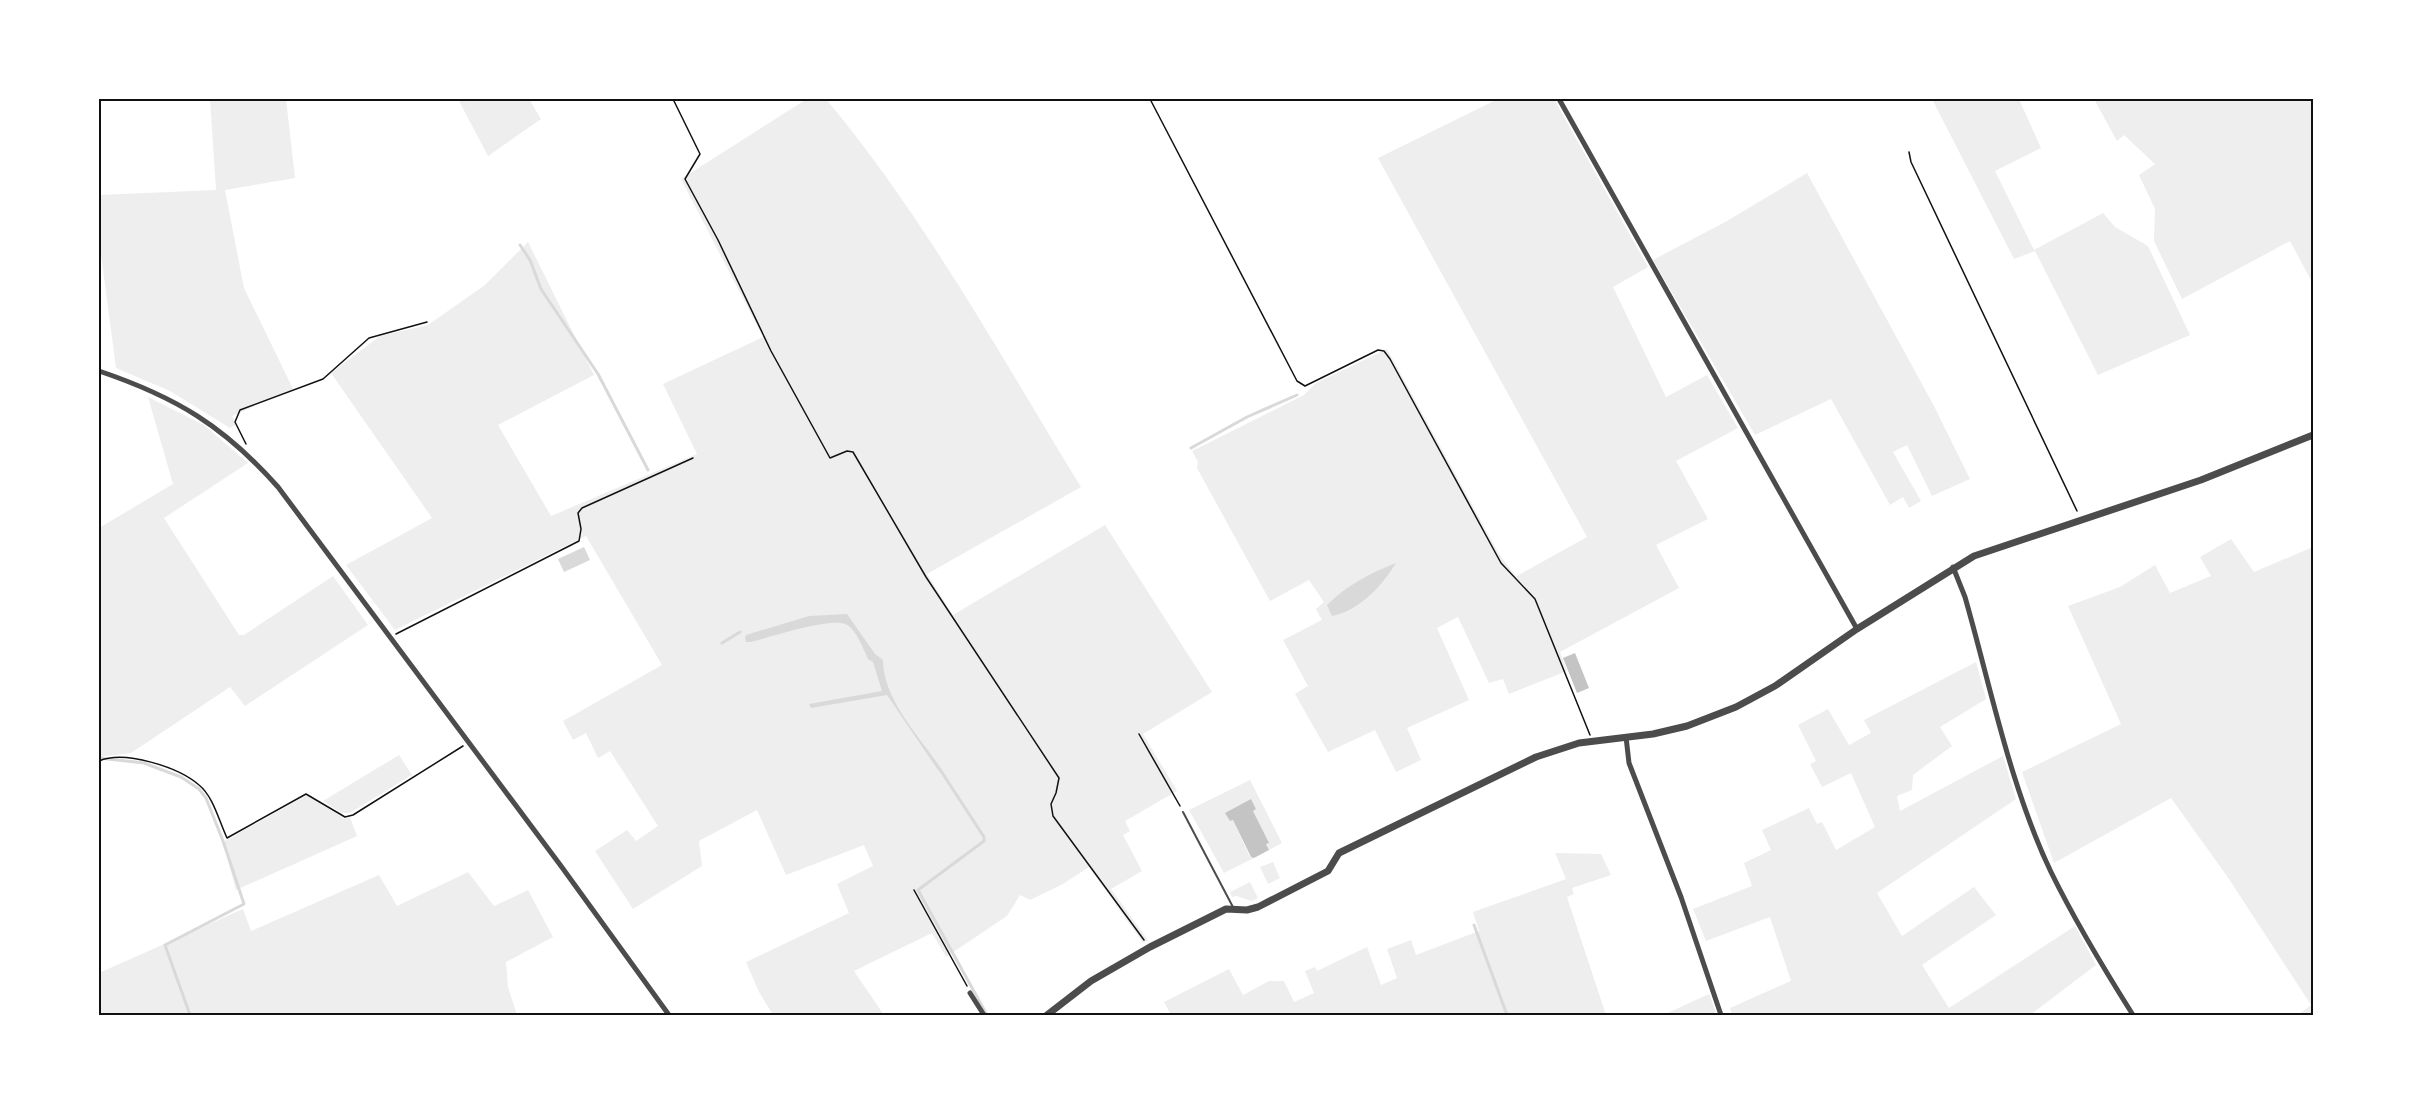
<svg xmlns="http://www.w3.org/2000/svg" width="2412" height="1114" viewBox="0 0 2412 1114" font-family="'Fira Sans Condensed',sans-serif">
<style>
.green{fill:#eee}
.water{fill:#d9d9d9}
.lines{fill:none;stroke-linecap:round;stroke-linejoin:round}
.stream{stroke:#d9d9d9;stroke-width:3}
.building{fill:#c4c4c4}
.path{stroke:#111;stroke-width:1.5}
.service{stroke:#4c4c4c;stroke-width:2}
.minor{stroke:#4c4c4c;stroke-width:5}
.tertiary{stroke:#4c4c4c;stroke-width:7}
.neatline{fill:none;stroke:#111;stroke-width:2}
</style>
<rect width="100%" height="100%" fill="#fff"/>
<path class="green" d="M 210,99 L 286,99 L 295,178 L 225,190 L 244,288 L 293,389 L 232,416 L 237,424 L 230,428 L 170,391 L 116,368 L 99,239 L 99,195 L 216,190 Z
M 458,99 L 529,99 L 541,119 L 488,156 Z
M 807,99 L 826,99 C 923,215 1002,358 1081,487 L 927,574 L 953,615 L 1105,525 L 1212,692 L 1143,734 L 1177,791 L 1125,821 L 1130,831 L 1123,835 L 1142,871 L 1111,889 L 1148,940 L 1143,943 L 1089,867 L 1063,884 L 1030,900 L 1020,895 L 1007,916 L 946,957 L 932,933 L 854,971 L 884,1015 L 773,1015 L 759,992 L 746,962 L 849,913 L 837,884 L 873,866 L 864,845 L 786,875 L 757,810 L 699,841 L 702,866 L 633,909 L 595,851 L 627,830 L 636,841 L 658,826 L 610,751 L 598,758 L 586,733 L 573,740 L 563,721 L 662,665 L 586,536 L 395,630 L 346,565 L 432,518 L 331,373 L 380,336 L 428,325 L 485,285 L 528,242 L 594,375 L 498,425 L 551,516 L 697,454 L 663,384 L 763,337 L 681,179 Z
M 1498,99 L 1554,99 L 1648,267 L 1613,287 L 1666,397 L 1707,375 L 1738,428 L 1676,461 L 1708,519 L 1656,545 L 1679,588 L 1560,652 L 1567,671 L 1509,694 L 1503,679 L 1489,683 L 1458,617 L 1437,628 L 1469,700 L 1407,728 L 1421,760 L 1396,772 L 1375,730 L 1328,752 L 1295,694 L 1308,686 L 1283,640 L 1322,620 L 1316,609 L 1324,602 L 1309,580 L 1270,601 L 1197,468 L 1198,462 L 1192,451 L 1304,395 L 1316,383 L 1387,349 L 1499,554 L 1514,574 L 1517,576 L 1587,537 L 1378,158 Z
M 1932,99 L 2019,99 L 2041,148 L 1995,171 L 2034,250 L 2103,213 L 2115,227 L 2148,246 L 2190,335 L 2098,375 L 2035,251 L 2014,259 Z
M 2094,99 L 2313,99 L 2313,284 L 2290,241 L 2182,299 L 2154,241 L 2155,209 L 2139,175 L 2155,164 L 2124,135 L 2117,141 Z
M 1807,173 L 1934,406 L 1970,479 L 1932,496 L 1907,445 L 1893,452 L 1921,501 L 1909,508 L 1903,497 L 1890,505 L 1831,399 L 1755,435 L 1653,260 L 1727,221 Z
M 148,397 L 204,425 L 248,463 L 164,518 L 239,635 L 244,635 L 333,576 L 368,625 L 245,706 L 230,687 L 131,753 L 99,757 L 99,528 L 173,484 Z
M 2231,539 L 2254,572 L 2313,547 L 2313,1015 L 2298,1015 L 2311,1005 L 2229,879 L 2171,798 L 2054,863 L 2022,772 L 2121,724 L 2068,606 L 2120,587 L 2155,565 L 2170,593 L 2211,576 L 2200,557 Z
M 1976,662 L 1986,699 L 1940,727 L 1952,746 L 1913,775 L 1912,790 L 1897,796 L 1900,811 L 2003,756 L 2016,799 L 1877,893 L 1902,936 L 1974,887 L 1996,915 L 1922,965 L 1949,1008 L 2075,926 L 2096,965 L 2030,1015 L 1732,1015 L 1730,1008 L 1791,981 L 1770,917 L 1706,941 L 1693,909 L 1752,886 L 1744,863 L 1771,850 L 1762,830 L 1809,808 L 1817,824 L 1822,822 L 1836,850 L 1875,827 L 1851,773 L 1822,787 L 1810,764 L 1816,761 L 1798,725 L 1828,709 L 1849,745 L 1871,733 L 1864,720 Z
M 399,755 L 412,775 L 350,813 L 341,813 L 323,801 Z
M 1250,780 L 1282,843 L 1269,850 L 1266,844 L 1268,843 L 1253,811 L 1256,809 L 1251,800 L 1226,813 L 1230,821 L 1233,820 L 1250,857 L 1254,858 L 1224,873 L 1189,810 Z
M 307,795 L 345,819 L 350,817 L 357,836 L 236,890 L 223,842 Z
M 1555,853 L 1601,854 L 1611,875 L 1572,888 L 1574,894 L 1567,897 L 1606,1015 L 1171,1015 L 1164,1002 L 1229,969 L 1243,995 L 1269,981 L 1284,981 L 1294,1002 L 1314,993 L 1305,971 L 1315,967 L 1317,971 L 1367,947 L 1381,985 L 1397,978 L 1387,949 L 1411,940 L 1416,955 L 1479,931 L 1473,912 L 1566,879 Z
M 1273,862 L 1280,878 L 1268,884 L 1260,867 Z
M 468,872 L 494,906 L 528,890 L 553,937 L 506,962 L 508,987 L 517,1015 L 99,1015 L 99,973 L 243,909 L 251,931 L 379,875 L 397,906 Z
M 1250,882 L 1258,898 L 1252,901 L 1236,896 L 1232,897 L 1230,892 Z
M 1709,994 L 1717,1015 L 1663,1015 Z"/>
<path class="water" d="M 584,547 L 590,560 L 564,572 L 558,559 Z
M 1396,563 C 1382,586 1359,611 1332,616 L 1327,605 C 1346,586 1370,573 1396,563 Z
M 847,614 L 875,654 L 883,660 C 883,699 919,736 940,767 L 938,770 L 887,695 L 811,708 L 809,704 L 882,691 L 873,662 L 868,659 C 864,650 855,627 845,624 C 828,618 771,637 751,642 L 746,642 L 745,638 L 746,635 L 809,616 Z"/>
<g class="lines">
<path class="stream" d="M 520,245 L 530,260 L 541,289 L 598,374 L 648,470
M 1191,448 L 1247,417 L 1297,395
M 722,643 L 740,632
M 99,758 L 144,763 L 181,777 L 199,789 L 206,798 L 223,841 L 244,904 L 165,945 L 190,1015
M 939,768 L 984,837 L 984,841 L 918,890 L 987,1015
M 1474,925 L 1507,1015"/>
</g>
<path class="building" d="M 1575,653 L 1589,688 L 1577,693 L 1563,658 Z
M 1251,799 L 1256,809 L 1253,811 L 1269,843 L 1266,844 L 1269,850 L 1254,858 L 1251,857 L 1233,820 L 1230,821 L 1225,813 Z"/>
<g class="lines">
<path class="path" d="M 673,99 L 700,154 L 685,179 L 718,240 L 771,351 L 830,458 L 847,451 L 853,452 L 926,577 L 1059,778 L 1056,793 L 1051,804 L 1053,816 L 1144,940
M 1150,99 L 1297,381 L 1305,386 L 1378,350 L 1384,351 L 1390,359 L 1501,563 L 1535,599 L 1590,735
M 1909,152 L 1911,162 L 2077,511
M 246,444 L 235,422 L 240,410 L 323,379 L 369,338 L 427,322
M 396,634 L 579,541 L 581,529 L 578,513 L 582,508 L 693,458
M 1139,734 L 1180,806
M 99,761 C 125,750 178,767 199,785 C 213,796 219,821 227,838 L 306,794 L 345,817 L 353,815 L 463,746
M 914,890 L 967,986"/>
<path class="service" d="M 1183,812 L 1234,909"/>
<path class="minor" d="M 1559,99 L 1857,629
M 99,371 C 176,397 224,426 278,487 L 561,866 L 669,1015
M 1953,567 L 1965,597 C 1991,688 2010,786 2051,872 C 2075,921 2104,969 2133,1015
M 1626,737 L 1629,763 L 1681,897 L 1721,1015
M 970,993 L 984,1015"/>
<path class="tertiary" d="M 1047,1015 L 1091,981 L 1150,947 L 1226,909 L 1247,910 L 1258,907 L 1328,871 L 1339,853 L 1536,757 L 1579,743 L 1653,734 L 1687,726 L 1736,707 L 1775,686 L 1857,629 L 1974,556 L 2201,480 L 2313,435"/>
</g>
<rect width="2412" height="1114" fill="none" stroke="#ffffff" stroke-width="201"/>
<rect x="100" y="100" width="2212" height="914" class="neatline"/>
</svg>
